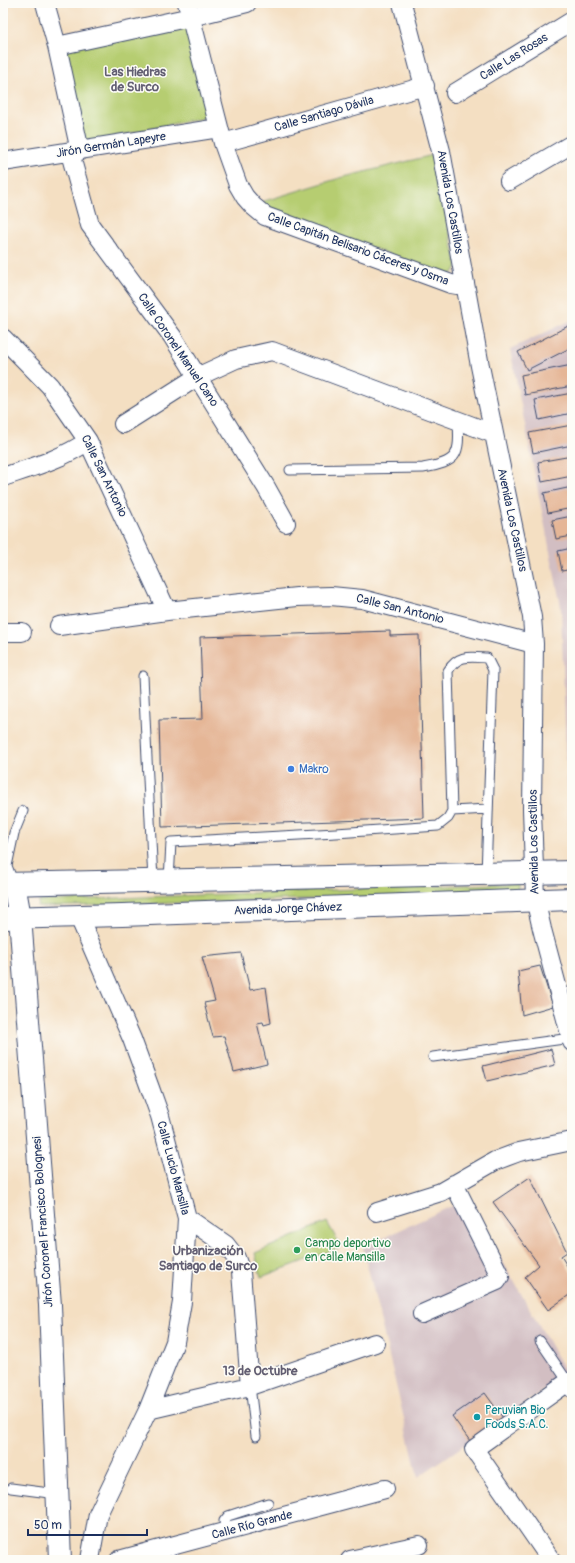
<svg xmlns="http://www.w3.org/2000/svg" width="575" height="1563" viewBox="0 0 575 1563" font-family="Pangolin,sans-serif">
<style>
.industrial{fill:#d2bec2}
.green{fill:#b6cd71;stroke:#687e68}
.building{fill:#e5b696}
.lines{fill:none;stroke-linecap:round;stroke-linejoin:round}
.service-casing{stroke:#3c496d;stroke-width:11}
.minor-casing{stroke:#3c496d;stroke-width:20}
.tertiary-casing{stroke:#3c496d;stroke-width:24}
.secondary-casing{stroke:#3c496d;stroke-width:24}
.service{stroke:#fff;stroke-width:9}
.minor{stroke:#fff;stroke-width:18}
.tertiary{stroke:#fff;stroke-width:22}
.secondary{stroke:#fff;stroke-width:22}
.shop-dot{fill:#3f7fe0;stroke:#fdfcf7;stroke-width:1.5}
.leisure-dot{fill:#2e9e5b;stroke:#fdfcf7;stroke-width:1.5}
.culture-dot{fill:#0f9aa8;stroke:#fdfcf7;stroke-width:1.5}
.labels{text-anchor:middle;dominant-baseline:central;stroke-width:3;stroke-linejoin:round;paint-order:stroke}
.street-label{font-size:12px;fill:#1b2f5e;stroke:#fdfcf7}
.shop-label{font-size:12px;fill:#366cbe;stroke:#fdfcf7;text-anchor:start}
.leisure-label{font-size:12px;fill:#27864d;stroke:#fdfcf7;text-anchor:start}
.culture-label{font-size:12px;fill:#0d838f;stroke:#fdfcf7;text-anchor:start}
.neighbourhood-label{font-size:13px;font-weight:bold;fill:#625e72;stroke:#fdfcf7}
</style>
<rect width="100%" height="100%" fill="#fdfcf7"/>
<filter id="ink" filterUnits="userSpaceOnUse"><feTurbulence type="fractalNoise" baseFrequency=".025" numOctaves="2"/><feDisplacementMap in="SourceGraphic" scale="8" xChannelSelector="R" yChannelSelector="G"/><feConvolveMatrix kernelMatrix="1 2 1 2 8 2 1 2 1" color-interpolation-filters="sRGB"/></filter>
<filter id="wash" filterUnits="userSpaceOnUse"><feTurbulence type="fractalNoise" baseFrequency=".012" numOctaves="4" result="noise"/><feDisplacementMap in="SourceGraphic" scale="16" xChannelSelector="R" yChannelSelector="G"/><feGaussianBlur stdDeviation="0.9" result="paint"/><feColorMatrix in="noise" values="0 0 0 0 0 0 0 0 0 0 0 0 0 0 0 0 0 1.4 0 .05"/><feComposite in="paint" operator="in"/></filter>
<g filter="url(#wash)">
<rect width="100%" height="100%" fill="#f4dfc2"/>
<path class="industrial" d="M 572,320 L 572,844 L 569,844 L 561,607 L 510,349 Z
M 467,1199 L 567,1374 L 418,1477 L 363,1247 Z"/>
<path class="green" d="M 187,21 L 208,116 L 83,144 L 62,49 Z
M 433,155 L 457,266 L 454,272 L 449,275 L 276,214 L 261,202 L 340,178 Z
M 518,883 L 518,893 L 38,907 L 39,901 Z
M 327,1222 L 341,1247 L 261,1277 L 255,1253 Z"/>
<g id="blocks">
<path class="building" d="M 572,324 L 572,347 L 527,370 L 518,352 Z
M 572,365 L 572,386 L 525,395 L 521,375 Z
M 572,393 L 572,413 L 539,420 L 535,400 Z
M 572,425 L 572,445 L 533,453 L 529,433 Z
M 572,456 L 572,476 L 542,482 L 538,462 Z
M 572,487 L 572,508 L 548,513 L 544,493 Z
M 572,516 L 572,536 L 556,539 L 552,520 Z
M 572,548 L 572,569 L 562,571 L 558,551 Z
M 390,631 L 390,636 L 419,635 L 424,818 L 162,827 L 159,720 L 203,719 L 200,637 Z
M 241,953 L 250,990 L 266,987 L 271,1023 L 264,1025 L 263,1022 L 257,1023 L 267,1064 L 234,1072 L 224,1036 L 213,1037 L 204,1003 L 215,1001 L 202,957 Z
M 540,966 L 553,1006 L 522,1015 L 518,971 Z
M 551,1049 L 555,1065 L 487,1081 L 483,1066 Z
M 530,1177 L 567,1252 L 561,1256 L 572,1274 L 572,1293 L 548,1310 L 525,1277 L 539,1265 L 493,1202 Z
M 485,1393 L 503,1418 L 470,1441 L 452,1416 Z"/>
</g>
</g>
<g filter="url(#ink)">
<use href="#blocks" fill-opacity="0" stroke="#3c496d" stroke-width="1"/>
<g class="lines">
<defs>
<path id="service" d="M 290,470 L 423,468 C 458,462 460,456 458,421
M 143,676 L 153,881
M 452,811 L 488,809
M 169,881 L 171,842 L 336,833 L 438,826 L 448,818 L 452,811 L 448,671 C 458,654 470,657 487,658 L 493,670 L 486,875
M 14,884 L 7,866 L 14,833 L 23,811
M 433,1057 L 571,1038
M 540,1341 L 568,1382
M 250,1386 L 256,1436
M 11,1488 L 57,1494
M 226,1531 L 224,1521 L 228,1516 L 268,1503"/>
<path id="minor" d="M 45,3 L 57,46 L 80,151
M 187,3 L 223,143 L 238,185 L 245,197 L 253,206 L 265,216 L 451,284 L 457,285 L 464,283
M 402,3 L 441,151 L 480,366 L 532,617 L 534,644 L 532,809 L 535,899 L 542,929 L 572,1042
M 57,46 L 191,17 L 247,3
M 455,93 L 572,21
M 223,143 L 425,86
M 70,153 L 90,225 L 172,336 L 266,487 L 286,523
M 3,162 L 219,128
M 509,181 L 572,144
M 3,338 L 50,386 L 88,441 L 167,611
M 123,424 L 197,377 L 236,359 L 272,351 L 494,434
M 3,477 C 33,467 62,459 88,441
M 59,626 L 167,611 L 297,597 L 331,596 L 362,599 L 534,644
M 3,632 L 22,632
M 79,917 L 132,1039 L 150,1088 L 160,1116 L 187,1218 L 182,1302 L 175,1342 L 148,1410 L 98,1514 L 90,1560
M 377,1212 L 441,1192 L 495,1161 L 519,1152 L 572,1141
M 187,1218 L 226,1245 L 236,1258 L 241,1272 L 250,1386
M 422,1314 L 497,1281 L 500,1276 L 454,1184
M 148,1410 L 250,1386 L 375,1343
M 119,1560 L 385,1489
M 350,1560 L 419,1545
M 551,1560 L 474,1449 L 568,1382 L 572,1388"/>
<path id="tertiary" d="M 14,884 L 20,917 L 50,1305 L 60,1560"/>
<path id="secondary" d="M 3,884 L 572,872
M 3,918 L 122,915 L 572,899"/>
</defs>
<use href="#service" class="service-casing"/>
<use href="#minor" class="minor-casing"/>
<use href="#tertiary" class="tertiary-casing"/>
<use href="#secondary" class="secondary-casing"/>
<use href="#service" class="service"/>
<use href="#minor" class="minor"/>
<use href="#tertiary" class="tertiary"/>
<use href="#secondary" class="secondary"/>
</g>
</g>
<circle class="shop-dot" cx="291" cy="769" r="4"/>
<circle class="leisure-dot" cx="297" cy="1250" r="4"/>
<circle class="culture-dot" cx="477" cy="1417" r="4"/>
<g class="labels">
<g class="street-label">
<text transform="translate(514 57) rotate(-32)">Calle Las Rosas</text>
<text transform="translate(324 114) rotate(-16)">Calle Santiago Dávila</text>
<text transform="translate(111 145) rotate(-9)">Jirón Germán Lapeyre</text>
<text transform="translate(450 202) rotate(80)">Avenida Los Castillos</text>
<text transform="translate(358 249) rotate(20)">Calle Capitán Belisario Cáceres y Osma</text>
<text transform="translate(178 350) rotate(56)">Calle Coronel Manuel Cano</text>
<text transform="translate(104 476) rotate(64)">Calle San Antonio</text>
<text transform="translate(512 520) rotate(78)">Avenida Los Castillos</text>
<text transform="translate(400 609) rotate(14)">Calle San Antonio</text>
<text transform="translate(534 842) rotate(-91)">Avenida Los Castillos</text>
<text transform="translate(288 909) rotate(-2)">Avenida Jorge Chávez</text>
<text transform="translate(173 1168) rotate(75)">Calle Lucio Mansilla</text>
<text transform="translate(43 1222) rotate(-94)">Jirón Coronel Francisco Bolognesi</text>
<text transform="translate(252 1525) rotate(-15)">Calle Río Grande</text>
</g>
<g class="shop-label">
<text x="299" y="769">Makro</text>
</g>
<g class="leisure-label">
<text x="305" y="1243">Campo deportivo<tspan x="305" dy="14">en calle Mansilla</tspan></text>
</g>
<g class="culture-label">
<text x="485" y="1410">Peruvian Bio<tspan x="485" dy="14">Foods S.A.C.</tspan></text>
</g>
<g class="neighbourhood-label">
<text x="135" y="72">Las Hiedras<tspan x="135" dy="15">de Surco</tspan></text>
<text x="208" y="1251">Urbanización<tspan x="208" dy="15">Santiago de Surco</tspan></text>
<text x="260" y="1371">13 de Octubre</text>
</g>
</g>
<rect width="575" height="1563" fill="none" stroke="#fdfcf7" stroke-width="16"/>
<path d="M28 1529v6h119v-6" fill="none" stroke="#1b2f5e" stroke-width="2"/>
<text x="34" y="1529" font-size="12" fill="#1b2f5e" stroke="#fdfcf7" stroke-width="3" paint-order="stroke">50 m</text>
</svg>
